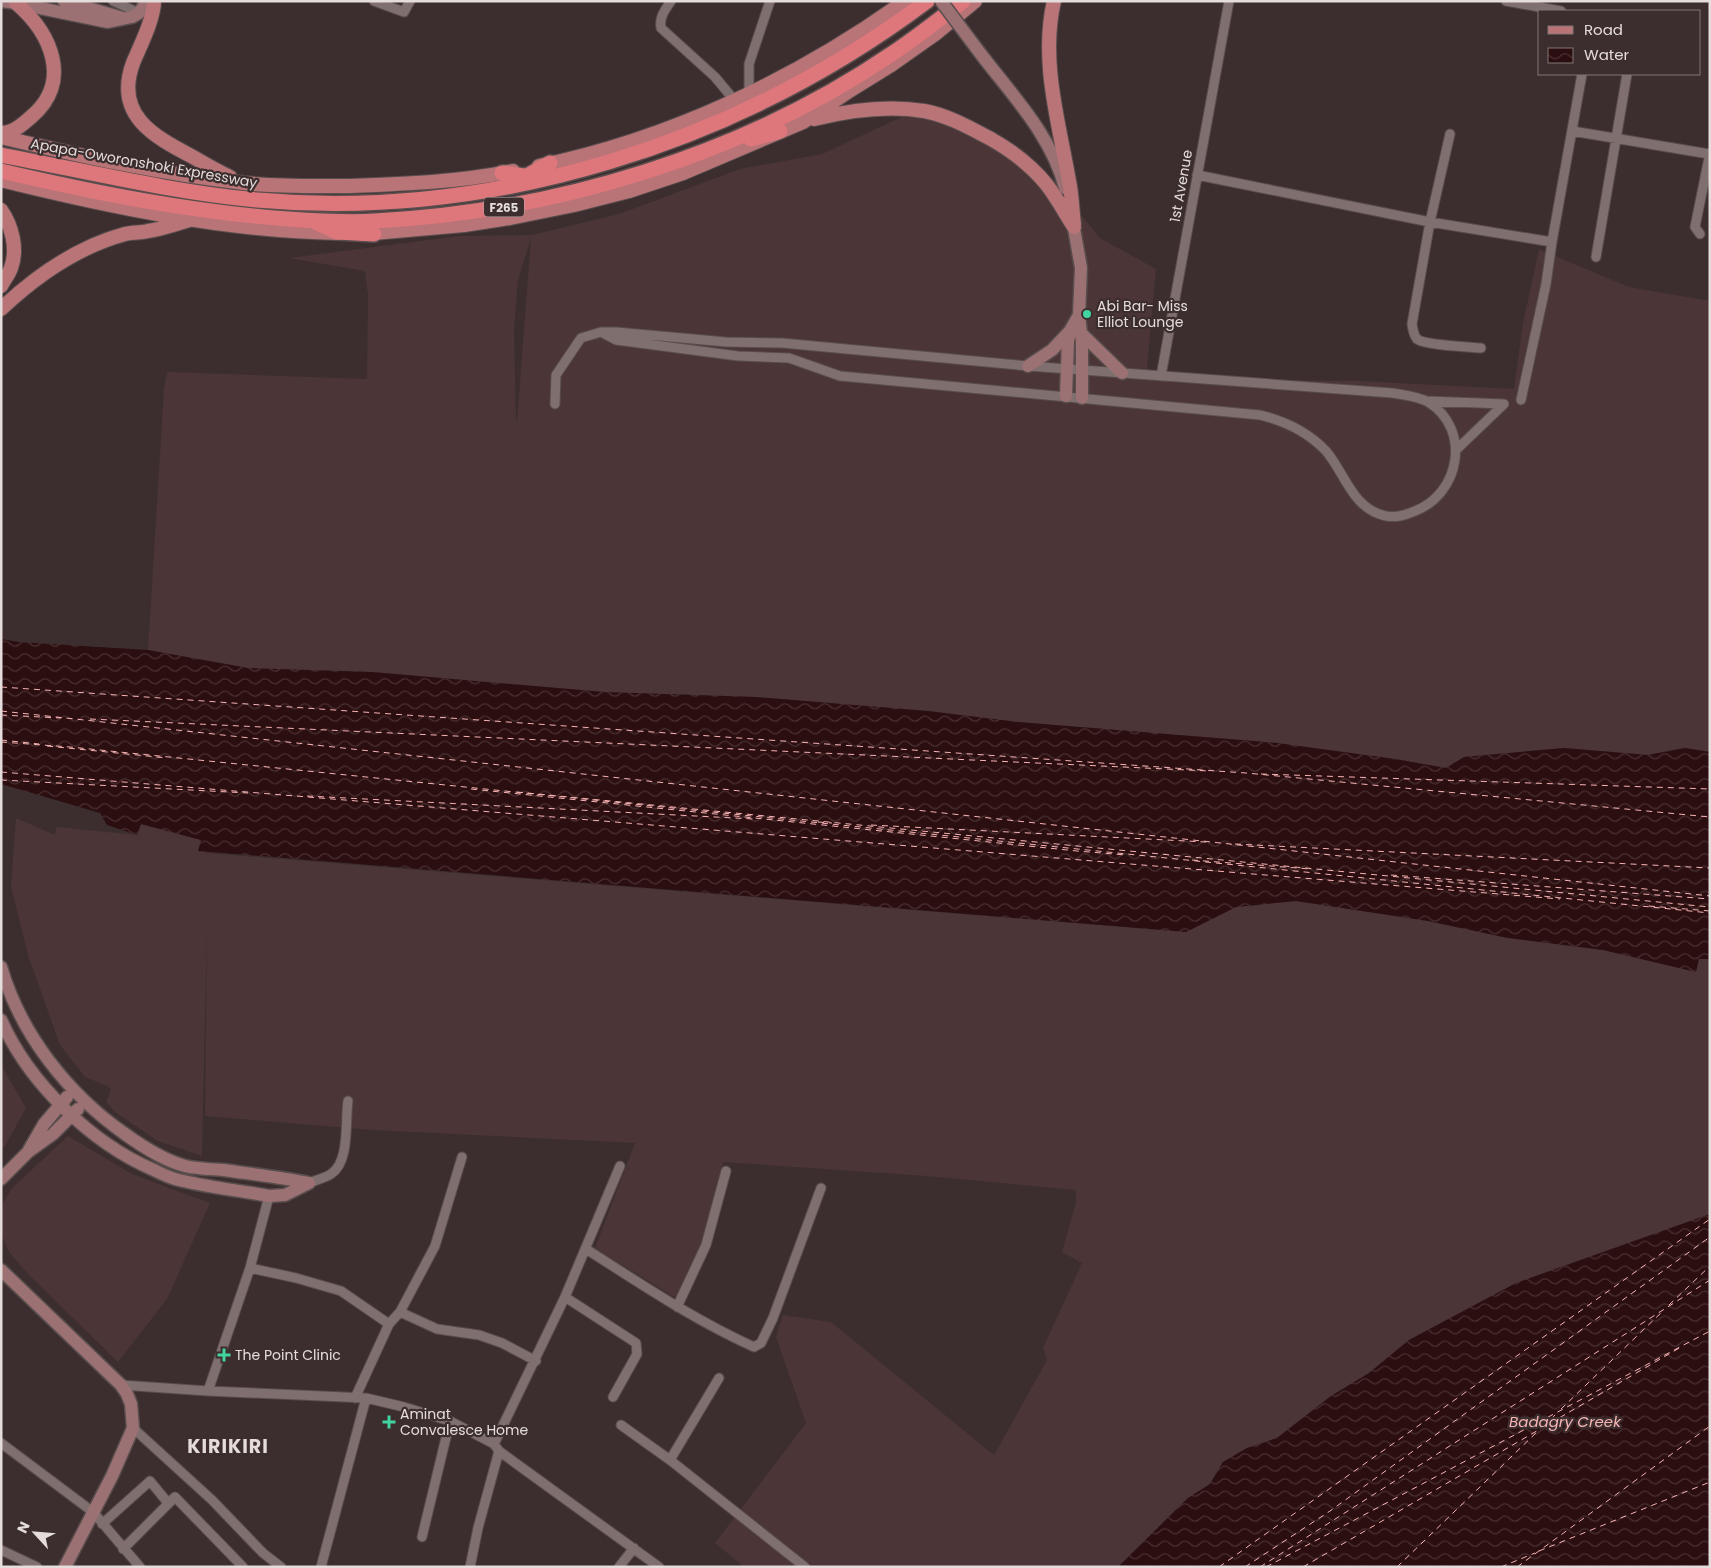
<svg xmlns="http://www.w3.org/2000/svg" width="1711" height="1568" viewBox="0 0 1711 1568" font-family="Poppins,sans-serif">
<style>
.built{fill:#4b3536;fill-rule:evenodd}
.water{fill:url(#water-waves)}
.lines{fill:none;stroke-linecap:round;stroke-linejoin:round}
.ferry{stroke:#f7b4b4;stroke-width:1;stroke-dasharray:6 5;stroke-linecap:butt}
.street-casing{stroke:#594d4d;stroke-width:11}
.secondary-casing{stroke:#594d4d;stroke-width:15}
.primary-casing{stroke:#594d4d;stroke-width:16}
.highway-casing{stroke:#594d4d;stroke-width:18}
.street{stroke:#806f6f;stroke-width:9}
.secondary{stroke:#9c7173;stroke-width:12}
.primary{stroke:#b87477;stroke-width:14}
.highway{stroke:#dd777c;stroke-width:15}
.secondary-bridge-casing{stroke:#594d4d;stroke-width:15;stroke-linecap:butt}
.secondary-bridge{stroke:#9c7173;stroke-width:12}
.poi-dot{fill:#41d4a1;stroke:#3c2e2e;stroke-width:2}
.labels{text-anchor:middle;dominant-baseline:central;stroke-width:4.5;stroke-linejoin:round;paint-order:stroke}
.shield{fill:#3c2e2e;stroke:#b2a8a8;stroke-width:1}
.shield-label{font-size:12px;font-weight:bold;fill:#e5dcdc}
.street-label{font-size:14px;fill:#e5dcdc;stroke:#3c2e2e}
.poi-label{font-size:14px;fill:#e5dcdc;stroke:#3c2e2e;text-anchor:start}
.water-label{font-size:15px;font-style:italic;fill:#f7b4b4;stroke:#3c2e2e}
.district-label{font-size:19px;font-weight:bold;letter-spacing:1px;fill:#e5dcdc;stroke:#3c2e2e}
</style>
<defs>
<pattern id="water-waves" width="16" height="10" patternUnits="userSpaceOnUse" patternTransform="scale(1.25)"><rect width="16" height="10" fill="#2b0e10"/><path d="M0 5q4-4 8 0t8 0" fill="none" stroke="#4a3032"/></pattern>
</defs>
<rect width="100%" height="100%" fill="#3c2e2e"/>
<path class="built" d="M 917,110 L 989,130 L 1023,149 L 1056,184 L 1100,238 L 1156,269 L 1146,379 L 1359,381 L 1514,389 L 1523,323 L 1539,249 L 1629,287 L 1710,301 L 1710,752 L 1684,748 L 1648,755 L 1564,748 L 1464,757 L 1446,768 L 1395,759 L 1277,743 L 1018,722 L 928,711 L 756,697 L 604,692 L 372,672 L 248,668 L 148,650 L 164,389 L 167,372 L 367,379 L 368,295 L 365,271 L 289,258 L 459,236 L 532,235 L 619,214 L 740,169 L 822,154 ZM 531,238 L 517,421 L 516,421 L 514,329 L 518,280 Z
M 16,818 L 55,835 L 56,827 L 137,835 L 141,824 L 201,840 L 207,853 L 1186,932 L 1236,907 L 1296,901 L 1428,921 L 1508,938 L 1603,950 L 1696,972 L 1698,959 L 1710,959 L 1710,1214 L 1516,1283 L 1409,1340 L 1369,1373 L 1331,1396 L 1277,1438 L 1247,1448 L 1223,1462 L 1210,1484 L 1188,1498 L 1118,1567 L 744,1567 L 715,1543 L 806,1423 L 776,1337 L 783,1315 L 831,1322 L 994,1455 L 1047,1360 L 1043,1348 L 1082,1263 L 1062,1252 L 1076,1202 L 1076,1190 L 926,1176 L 723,1162 L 710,1240 L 676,1298 L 595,1248 L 635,1143 L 373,1130 L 205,1116 L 207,927 L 202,1156 L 158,1141 L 115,1112 L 106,1102 L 111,1089 L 105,1085 L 85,1077 L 60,1045 L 28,955 L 11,886 Z
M 1,1065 L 26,1108 L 5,1146 L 1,1150 Z
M 68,1136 L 132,1174 L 210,1203 L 167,1299 L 118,1362 L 27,1273 L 9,1252 L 2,1236 L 2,1205 L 12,1188 Z"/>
<path class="water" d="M 1,639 L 19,642 L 148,650 L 248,668 L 372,672 L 604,692 L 756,697 L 928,711 L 1018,722 L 1277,743 L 1395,759 L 1446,768 L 1464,757 L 1564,748 L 1648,755 L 1685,748 L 1710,752 L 1710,959 L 1699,959 L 1696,972 L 1603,950 L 1508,938 L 1428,921 L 1296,901 L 1236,907 L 1186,932 L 198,851 L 201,840 L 141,824 L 137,835 L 107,825 L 100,813 L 1,784 Z
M 1710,1214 L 1710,1567 L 1118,1567 L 1188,1498 L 1210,1484 L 1223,1462 L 1247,1448 L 1277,1438 L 1331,1396 L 1369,1373 L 1409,1340 L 1516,1283 Z"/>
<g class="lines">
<path class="ferry" d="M 1,687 L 1246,773 L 1710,817
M 1,711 L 1710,896
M 1,715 L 61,718
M 90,719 L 1209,771
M 1,740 L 39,744
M 1,742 L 70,747 L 1710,913
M 47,746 L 167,758
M 1,772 L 1560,899
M 1261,774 L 1710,789
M 1,780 L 248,793
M 471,789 L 1077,851 L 1126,855
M 517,792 L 1710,907
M 307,796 L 754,819
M 818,822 L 832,823
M 871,825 L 1206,842
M 1235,844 L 1710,868
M 1192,860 L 1310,869
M 1391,875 L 1710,899
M 1649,906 L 1710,911
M 1669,1305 L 1710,1266
M 1561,1409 L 1664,1310
M 1543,1427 L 1556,1414
M 1539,1551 L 1710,1482
M 1219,1567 L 1710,1219
M 1245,1567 L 1330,1511 L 1710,1237
M 1260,1567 L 1710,1280
M 1266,1567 L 1710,1331
M 1303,1567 L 1681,1347
M 1397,1567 L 1538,1431
M 1501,1567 L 1535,1553
M 1517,1567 L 1710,1426"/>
<defs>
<path id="street" d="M 113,1 L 139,13
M 374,1 L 404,12 L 410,1
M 671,1 C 665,10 659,17 661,28 L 715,77 L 735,101
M 1506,1 L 1561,11
M 749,94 L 749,64 L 770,1
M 1572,131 L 1709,154
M 1450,134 L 1430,222 L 1412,324 C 1413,330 1413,334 1417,339 C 1424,345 1469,347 1481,348
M 1197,175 L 1430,222 L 1552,242
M 1700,234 L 1695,227 L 1710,153
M 1596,257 L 1627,74
M 1161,376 L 1229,1
M 1521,400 L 1546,284 L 1552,242 L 1582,74
M 1427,401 L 1504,404
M 555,404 L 556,375 L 581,338 L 601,332 L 616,332 L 726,342 L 782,343 L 1028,366 L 1392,393 C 1403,395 1418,396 1428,402 C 1472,429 1460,494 1415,511 C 1405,515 1397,518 1386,516 C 1352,509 1345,473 1326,451 C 1308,432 1285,421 1260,415 L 840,376 L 789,358 L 738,356 L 616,340 L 601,332
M 1456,450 L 1504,404
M 309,1183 C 316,1180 325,1178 331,1174 C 350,1162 345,1122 348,1101
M 586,1249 C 641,1284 694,1320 754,1347 L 761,1343 L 773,1318 L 821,1188
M 250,1268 L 296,1278 L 341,1291 L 389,1324
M 565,1297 L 636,1343 L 637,1354 L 613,1397
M 677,1307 L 706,1245 L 726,1171
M 400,1312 L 435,1246 L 462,1157
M 121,1385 L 208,1391 L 366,1398 L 404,1407 L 450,1421 L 494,1444 L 499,1451 L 525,1470 L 659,1567
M 208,1391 L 250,1268 L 269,1196
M 355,1398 L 389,1324 L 400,1312 L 437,1329 L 479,1335 L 502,1343 L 536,1361
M 621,1425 L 670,1460 L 805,1567
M 133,1428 L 212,1500 L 263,1553 L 281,1567
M 1,1443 L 93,1512 L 140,1567
M 494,1444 L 565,1297 L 620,1166
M 670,1460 L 719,1378
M 102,1524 L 150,1481 L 168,1503
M 422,1537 L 450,1421
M 123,1549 L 175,1497 L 243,1567
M 1,1550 L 37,1567
M 321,1567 L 366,1398
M 470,1567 L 478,1528 L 499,1451
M 619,1567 L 634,1548"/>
<path id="secondary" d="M 2,1 L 16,3 L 108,22 L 132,17 L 139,13 L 147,1
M 64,1 L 123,18
M 980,53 C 1012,95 1052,136 1065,188
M 1072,217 L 1081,268 L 1079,315 L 1082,342 L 1082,398
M 1081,333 L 1122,373
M 1028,366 L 1052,350 L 1070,331
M 1066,396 L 1068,341 L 1071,329 L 1079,315
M 1,967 C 21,1035 68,1094 125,1134 C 143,1147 163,1160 185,1166 C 197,1169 210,1169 223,1170 C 251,1174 280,1177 309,1183
M 1,1020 C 29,1083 91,1143 154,1170 C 160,1173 168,1177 175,1179 C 205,1187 238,1190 269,1196 L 285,1195 L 309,1183
M 29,1150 L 44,1124 L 67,1097
M 1,1179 L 28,1152 L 53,1134 L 78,1109
M 1,1270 L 121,1385 L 127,1394 L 131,1404 L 133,1428 L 112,1476 L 65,1567"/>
<path id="primary" d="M 154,1 C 154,19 140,46 133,63 C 114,115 153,136 193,157 C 205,164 217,171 230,177
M 1054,1 C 1040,61 1059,123 1069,181 C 1072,195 1072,209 1074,224
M 814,119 C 850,110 887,105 924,111 C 947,115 970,128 991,139 C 1012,151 1032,166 1047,185 C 1057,198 1065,213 1074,227
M 1,133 C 13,133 22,125 31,117 C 73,82 51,33 16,3
M 1,137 C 81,156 162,174 244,183 C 279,187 315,186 350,186 C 405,184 459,182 513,171
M 539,166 C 670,139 796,79 905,1
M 1,180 C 110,207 225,231 338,233
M 1,210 C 12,226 18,249 11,268 C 9,274 4,280 1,286
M 362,234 L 464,225 L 510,218 L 574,205 L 629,191 L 683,173 L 803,122 L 849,91 L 891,65 L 935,34 L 975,1
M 1,309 C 37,275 77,247 125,234 C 133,232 141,233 148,231 C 162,229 176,224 189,220"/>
<path id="highway" d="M 751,139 L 780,131
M 1,155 C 86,171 171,192 257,200 C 493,221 738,143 927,1
M 1,171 C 96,193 191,212 288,219 C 317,221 346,223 375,221 C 554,212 744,155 893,53 C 917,37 940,19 963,1
M 502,173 L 532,177
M 523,178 L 550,163
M 317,223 L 337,232 L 374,234"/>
</defs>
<use href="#street" class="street-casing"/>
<use href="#secondary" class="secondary-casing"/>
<use href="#primary" class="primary-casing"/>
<use href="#highway" class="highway-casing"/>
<use href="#street" class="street"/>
<use href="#secondary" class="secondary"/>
<use href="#primary" class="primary"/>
<use href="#highway" class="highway"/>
<defs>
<path id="secondary-bridge" d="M 941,1 L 980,53"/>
</defs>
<use href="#secondary-bridge" class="secondary-bridge-casing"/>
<use href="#secondary-bridge" class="secondary-bridge"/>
</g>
<g class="poi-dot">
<circle cx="1087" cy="314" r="5"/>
<path d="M221.5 1347.5h5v5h5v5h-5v5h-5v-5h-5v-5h5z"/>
<path d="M386.5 1414.5h5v5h5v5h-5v5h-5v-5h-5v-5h5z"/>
</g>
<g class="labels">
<rect class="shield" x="484" y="197.5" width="40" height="19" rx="4"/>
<g class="shield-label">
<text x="504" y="207">F265</text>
</g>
<g class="street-label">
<text transform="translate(144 163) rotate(10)">Apapa-Oworonshoki Expressway</text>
<text transform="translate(1181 186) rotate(-80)">1st Avenue</text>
</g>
<g class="poi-label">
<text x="1097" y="306">Abi Bar- Miss<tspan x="1097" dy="16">Elliot Lounge</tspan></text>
<text x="235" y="1355">The Point Clinic</text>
<text x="400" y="1414">Aminat<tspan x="400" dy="16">Convalesce Home</tspan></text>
</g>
<g class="water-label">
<text x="1565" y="1421">Badagry Creek</text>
</g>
<g class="district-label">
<text x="228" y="1446">KIRIKIRI</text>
</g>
</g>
<rect width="1711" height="1568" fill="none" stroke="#e5dcdc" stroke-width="5"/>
<rect x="1538" y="10" width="162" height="65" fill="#3c2e2e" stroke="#807474"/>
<rect x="1548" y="26" width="25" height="8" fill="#b87477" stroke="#807474"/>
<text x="1584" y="35" font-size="15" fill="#e5dcdc">Road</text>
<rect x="1548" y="48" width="25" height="15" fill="url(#water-waves)" stroke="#807474"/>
<text x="1584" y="60" font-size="15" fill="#e5dcdc">Water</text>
<g transform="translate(35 1533) rotate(296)" stroke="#3c2e2e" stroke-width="4" paint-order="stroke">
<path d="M0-4L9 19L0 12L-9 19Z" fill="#e5dcdc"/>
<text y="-8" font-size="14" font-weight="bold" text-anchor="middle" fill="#e5dcdc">N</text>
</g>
</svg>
